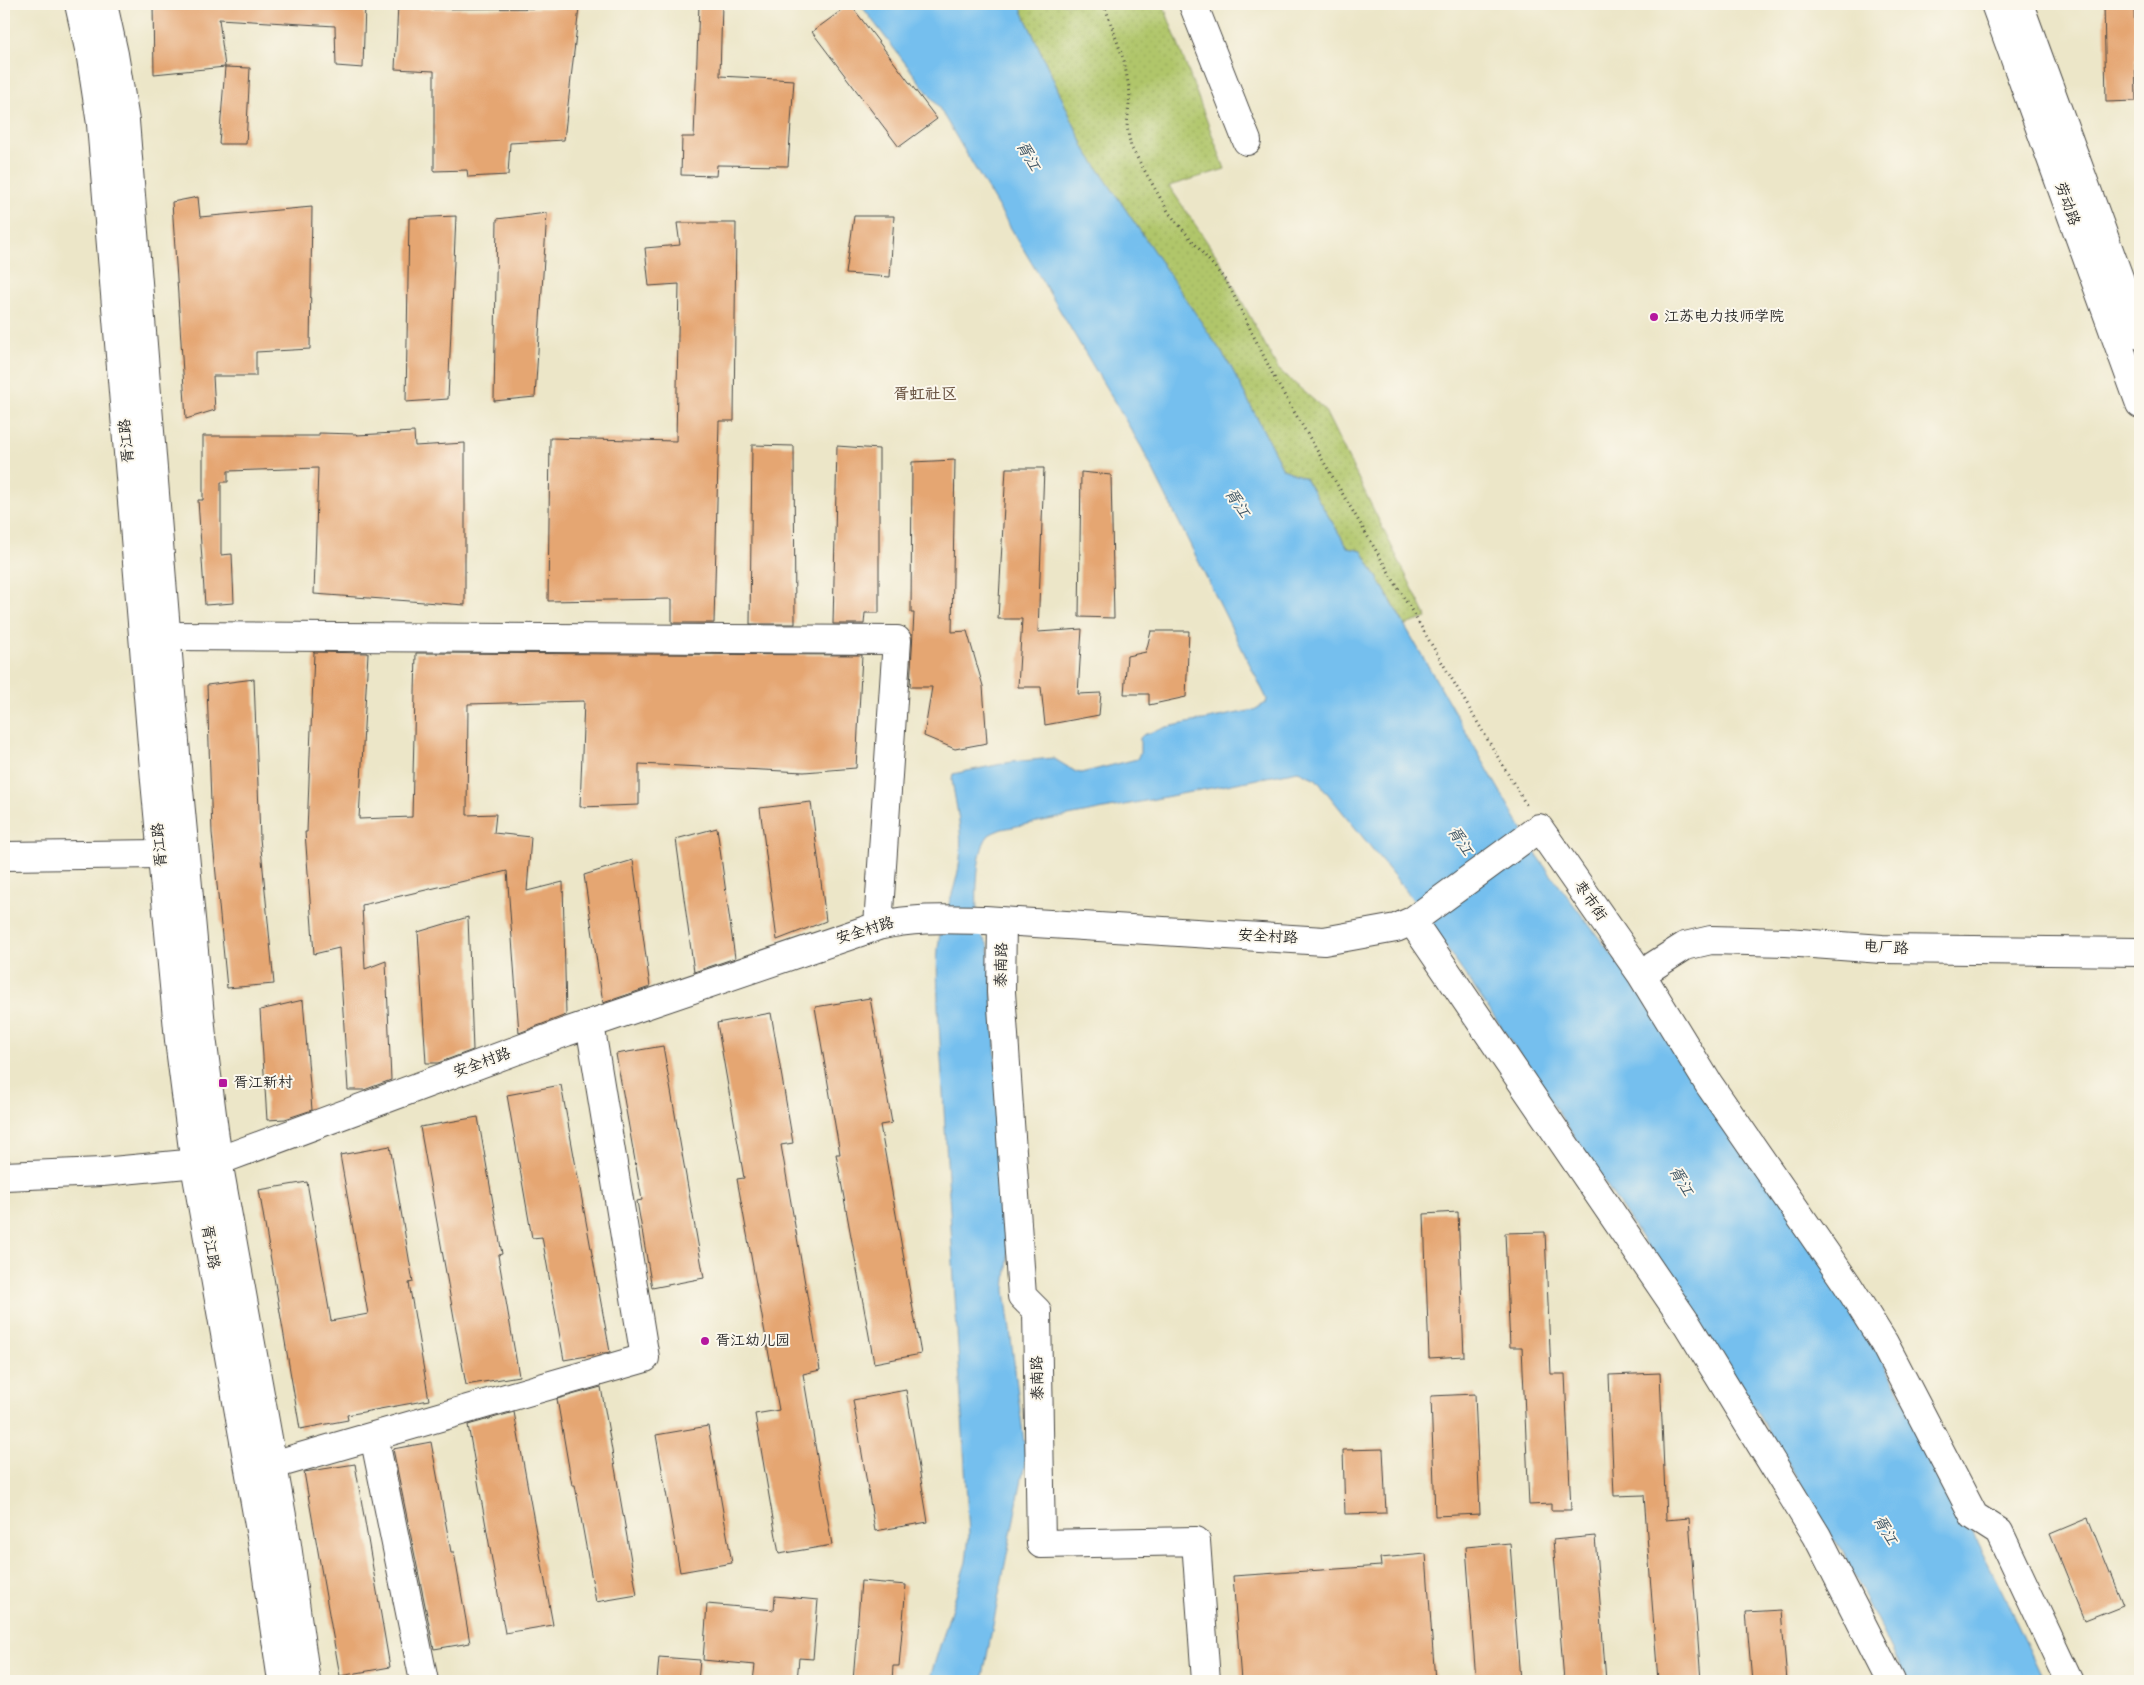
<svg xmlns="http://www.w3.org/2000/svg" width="2144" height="1685" viewBox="0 0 2144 1685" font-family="Kalam,'LXGW WenKai TC',sans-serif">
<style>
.grass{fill:url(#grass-dots);stroke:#6e784a}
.water{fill:#75bfee;stroke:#50758c}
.building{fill:#e5a672}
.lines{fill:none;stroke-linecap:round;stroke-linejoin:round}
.minor-casing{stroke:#484743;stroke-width:30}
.major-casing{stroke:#484743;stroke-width:30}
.path{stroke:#484743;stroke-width:3;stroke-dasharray:1 4;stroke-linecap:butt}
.minor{stroke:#fff;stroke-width:28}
.major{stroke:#fff;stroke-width:28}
.poi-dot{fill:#b5179e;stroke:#fbf7ec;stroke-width:2}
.labels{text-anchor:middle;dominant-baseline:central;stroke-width:4;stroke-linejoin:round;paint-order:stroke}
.street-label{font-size:15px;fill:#2b2b2b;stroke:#fbf7ec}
.poi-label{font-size:15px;fill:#2b2b2b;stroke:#fbf7ec;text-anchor:start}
.water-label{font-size:16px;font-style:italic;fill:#415766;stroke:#fbf7ec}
.neighbourhood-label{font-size:16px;font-weight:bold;fill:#6c5644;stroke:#fbf7ec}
</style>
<defs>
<pattern id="grass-dots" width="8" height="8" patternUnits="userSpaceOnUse" patternTransform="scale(1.25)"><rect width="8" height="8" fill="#b0c66a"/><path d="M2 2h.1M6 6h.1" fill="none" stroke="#98aa5c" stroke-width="1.8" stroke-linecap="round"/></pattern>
</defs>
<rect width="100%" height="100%" fill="#fbf7ec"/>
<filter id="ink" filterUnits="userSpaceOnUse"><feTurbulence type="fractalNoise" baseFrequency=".02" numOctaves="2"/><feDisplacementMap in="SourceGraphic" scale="10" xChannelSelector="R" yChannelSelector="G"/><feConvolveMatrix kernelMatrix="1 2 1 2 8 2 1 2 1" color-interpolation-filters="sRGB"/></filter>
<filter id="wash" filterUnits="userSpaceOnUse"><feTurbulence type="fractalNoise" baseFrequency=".0096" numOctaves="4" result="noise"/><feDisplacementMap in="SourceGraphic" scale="20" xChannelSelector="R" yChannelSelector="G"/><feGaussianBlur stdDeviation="1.12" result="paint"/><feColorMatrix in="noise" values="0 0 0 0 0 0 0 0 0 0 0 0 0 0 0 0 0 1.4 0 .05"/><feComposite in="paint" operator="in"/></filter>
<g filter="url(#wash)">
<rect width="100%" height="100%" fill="#ece6c8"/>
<path class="grass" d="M 1019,4 L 1163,4 L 1225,169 L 1169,186 L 1222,264 L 1278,369 L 1324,409 L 1427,618 L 1405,625 L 1362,551 L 1348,548 L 1305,478 L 1283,469 L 1230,365 L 1085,149 Z"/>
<path class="water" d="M 860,4 L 1019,4 L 1085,149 L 1230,365 L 1283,469 L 1305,478 L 1348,548 L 1362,551 L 1539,859 L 1618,963 L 1844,1289 L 1921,1430 L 2006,1600 L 2044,1681 L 1908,1681 L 1846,1559 L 1758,1413 L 1502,1028 L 1411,897 L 1316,779 L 1298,771 L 1002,829 C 997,831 991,833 988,836 C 975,851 975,910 979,930 C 980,936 986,941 989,946 L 1008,1258 L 1005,1290 L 1026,1458 L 982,1681 L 929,1681 L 966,1562 L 969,1535 L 938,1007 C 938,982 935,954 941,930 C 947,906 957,885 960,859 C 963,832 956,806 952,780 L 953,774 L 1011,762 L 1053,758 L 1076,772 L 1081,773 L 1137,759 L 1140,753 L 1140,738 L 1143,735 L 1167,727 L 1254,710 L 1266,703 L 1267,699 L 1142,448 L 938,106 Z"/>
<g id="blocks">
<path class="building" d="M 153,4 L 365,4 L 363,68 L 336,66 L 335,26 L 219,19 L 225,67 L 154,74 Z
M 398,4 L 417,4 L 417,9 L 579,8 L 564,140 L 510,143 L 508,175 L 468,177 L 467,170 L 434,171 L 434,71 L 395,69 Z
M 699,4 L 722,4 L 720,76 L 794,80 L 788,166 L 717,165 L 716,176 L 681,175 L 682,137 L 694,137 Z
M 850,4 L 937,119 L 899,147 L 812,32 Z
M 2104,4 L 2134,4 L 2136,101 L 2106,102 Z
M 225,67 L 250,68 L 246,144 L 219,144 Z
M 198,197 L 200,217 L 312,207 L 310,349 L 256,352 L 256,376 L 213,376 L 215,410 L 186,419 L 172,202 Z
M 547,213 L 535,397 L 494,401 L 497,219 Z
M 456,216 L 448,399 L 406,402 L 409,218 Z
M 854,216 L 894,216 L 890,277 L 846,274 Z
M 677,223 L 736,223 L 734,421 L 719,421 L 714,623 L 672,623 L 672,599 L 548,601 L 550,438 L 676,441 L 679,284 L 649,286 L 645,248 L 680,245 Z
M 414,432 L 415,446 L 465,443 L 465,605 L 314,594 L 318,468 L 228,471 L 228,482 L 221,482 L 221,555 L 232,554 L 234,603 L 205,605 L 198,500 L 203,500 L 203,436 L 319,436 L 319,433 L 356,434 L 357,435 Z
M 752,445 L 794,446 L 795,624 L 750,624 Z
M 837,446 L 879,449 L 879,613 L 865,613 L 864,624 L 833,624 Z
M 955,460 L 952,632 L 967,631 L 983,686 L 987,743 L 955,749 L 924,736 L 932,687 L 910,687 L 914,613 L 911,613 L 912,462 Z
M 1006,468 L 1044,468 L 1038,632 L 1082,629 L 1078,694 L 1101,693 L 1099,715 L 1045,725 L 1041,687 L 1018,687 L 1022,619 L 998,619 Z
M 1081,472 L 1111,475 L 1114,618 L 1079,617 Z
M 1151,631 L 1189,631 L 1186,697 L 1149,705 L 1149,694 L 1124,694 L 1127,656 L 1146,652 Z
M 314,652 L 368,653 L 359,819 L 412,817 L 416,653 L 862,655 L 856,768 L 804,772 L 639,764 L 639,805 L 580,807 L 584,701 L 468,704 L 467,815 L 496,814 L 494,833 L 531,837 L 527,891 L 563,882 L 566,1015 L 519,1033 L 507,871 L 362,905 L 365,969 L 386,961 L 391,1080 L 364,1090 L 348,1090 L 339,948 L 314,954 L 305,832 L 307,832 Z
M 254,679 L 260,838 L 274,984 L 227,988 L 212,833 L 207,685 Z
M 811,802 L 826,921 L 777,940 L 760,808 Z
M 717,828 L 735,958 L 694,972 L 676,839 Z
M 633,860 L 650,987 L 603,1003 L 584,875 Z
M 468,917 L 473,1050 L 438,1063 L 426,1063 L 418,932 Z
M 870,998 L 892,1123 L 880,1125 L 921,1354 L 874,1363 L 836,1154 L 840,1154 L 815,1007 Z
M 303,1000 L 312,1110 L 285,1119 L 267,1120 L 260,1010 Z
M 771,1013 L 793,1143 L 781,1145 L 820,1370 L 803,1374 L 832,1545 L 779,1554 L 755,1414 L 779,1410 L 737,1179 L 744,1178 L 717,1023 Z
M 663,1046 L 704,1278 L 652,1288 L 637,1201 L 642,1200 L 616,1054 Z
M 561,1085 L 610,1352 L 564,1360 L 542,1237 L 532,1238 L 507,1095 Z
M 478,1117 L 502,1254 L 498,1255 L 519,1376 L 466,1385 L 420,1127 Z
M 390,1146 L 413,1282 L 409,1283 L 429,1400 L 347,1415 L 348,1420 L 300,1429 L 259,1190 L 307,1182 L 331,1321 L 368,1314 L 340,1155 Z
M 1458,1212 L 1464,1356 L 1429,1358 L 1424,1214 Z
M 1545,1232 L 1551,1374 L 1565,1374 L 1571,1510 L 1551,1510 L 1551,1504 L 1529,1505 L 1522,1347 L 1510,1347 L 1505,1233 Z
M 1660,1373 L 1666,1520 L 1689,1518 L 1701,1681 L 1658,1681 L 1644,1495 L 1614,1496 L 1609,1375 Z
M 601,1387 L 637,1595 L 596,1602 L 575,1485 L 572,1485 L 557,1399 Z
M 906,1390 L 928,1522 L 875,1531 L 853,1400 Z
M 1475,1394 L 1480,1514 L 1435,1516 L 1431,1396 Z
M 514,1412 L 553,1625 L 505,1633 L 468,1425 Z
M 708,1426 L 732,1563 L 680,1572 L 656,1435 Z
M 431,1442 L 451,1552 L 454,1552 L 470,1643 L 434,1649 L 393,1449 Z
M 1383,1449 L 1386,1513 L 1345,1514 L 1343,1450 Z
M 355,1464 L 390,1667 L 340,1676 L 304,1472 Z
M 2088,1518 L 2123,1605 L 2085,1620 L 2050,1534 Z
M 1595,1536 L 1606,1681 L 1564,1681 L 1553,1540 Z
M 1510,1543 L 1520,1681 L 1476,1681 L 1466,1547 Z
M 1426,1554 L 1435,1681 L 1241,1681 L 1233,1576 L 1381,1566 L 1380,1558 Z
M 861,1581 L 906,1585 L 899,1666 L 893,1666 L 892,1681 L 853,1681 Z
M 775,1596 L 818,1600 L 813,1659 L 799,1658 L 797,1681 L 753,1681 L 755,1665 L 703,1660 L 707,1604 L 774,1610 Z
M 1781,1610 L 1787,1681 L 1752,1681 L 1746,1612 Z
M 659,1657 L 700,1660 L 698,1681 L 657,1681 Z"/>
</g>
</g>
<g filter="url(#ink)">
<use href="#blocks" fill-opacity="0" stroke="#484743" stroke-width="1"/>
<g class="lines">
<defs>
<path id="minor" d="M 1193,4 L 1247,141
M 166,636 L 897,640 L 878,926
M 4,856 L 161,854
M 1412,921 L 1687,1324 L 1817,1536 L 1891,1681
M 1002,922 L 1001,992 L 1022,1296 L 1037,1311 L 1041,1544 L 1196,1541 L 1206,1681
M 1641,974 L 1685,946 L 1711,940 L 1786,942 L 1882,949 L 2140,952
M 4,1176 L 102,1172 L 218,1161 L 566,1032 L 878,926 C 916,917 946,919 985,920 L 1324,941 L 1396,928 L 1412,921 L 1539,828 L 1641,974 L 1708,1083 L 1847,1284 L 1884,1343 L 1974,1516 L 1999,1532 L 2069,1681
M 374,1436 L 424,1681
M 273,1465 L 645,1358 L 590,1024"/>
<path id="major" d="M 79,4 L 91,58 L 101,124 L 155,781 L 179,1040 L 195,1165 L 262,1542 L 282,1681
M 103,4 L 114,54 L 125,121 L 178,779 L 202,1037 L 218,1161 L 286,1538 L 306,1681
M 1995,4 L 2140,404
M 2019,4 L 2140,335"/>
</defs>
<use href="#minor" class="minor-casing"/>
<use href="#major" class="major-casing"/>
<path class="path" d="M 1104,4 L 1124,61 L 1130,93 L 1127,127 L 1131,147 L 1169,213 L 1227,282 L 1276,381 L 1528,808"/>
<use href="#minor" class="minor"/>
<use href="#major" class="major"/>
</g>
</g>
<g class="poi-dot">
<circle cx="1654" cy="317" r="5"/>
<rect x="218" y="1078" width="10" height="10" rx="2.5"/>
<circle cx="705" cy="1341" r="5"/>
</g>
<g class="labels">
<g class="street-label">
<text transform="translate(2067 204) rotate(70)">劳动路</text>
<text transform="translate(127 441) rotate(-95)">胥江路</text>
<text transform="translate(160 845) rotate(-95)">胥江路</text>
<text transform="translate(1590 901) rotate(55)">枣市街</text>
<text transform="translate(865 931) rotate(-17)">安全村路</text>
<text transform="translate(1268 937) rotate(3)">安全村路</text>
<text transform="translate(1886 948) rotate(3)">电厂路</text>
<text transform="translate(1002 965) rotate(-89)">泰南路</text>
<text transform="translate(482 1063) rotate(-20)">安全村路</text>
<text transform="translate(210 1247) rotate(80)">胥江路</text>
<text transform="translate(1038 1378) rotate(-91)">泰南路</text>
</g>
<g class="poi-label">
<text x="1664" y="317">江苏电力技师学院</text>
<text x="233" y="1083">胥江新村</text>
<text x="715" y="1341">胥江幼儿园</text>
</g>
<g class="water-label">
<text transform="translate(1028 156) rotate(61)">胥江</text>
<text transform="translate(1237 503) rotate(57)">胥江</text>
<text transform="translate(1460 841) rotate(57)">胥江</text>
<text transform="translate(1681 1181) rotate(60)">胥江</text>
<text transform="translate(1885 1530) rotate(60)">胥江</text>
</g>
<g class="neighbourhood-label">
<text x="925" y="394">胥虹社区</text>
</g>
</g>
<rect width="2144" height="1685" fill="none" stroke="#fbf7ec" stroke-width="20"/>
</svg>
